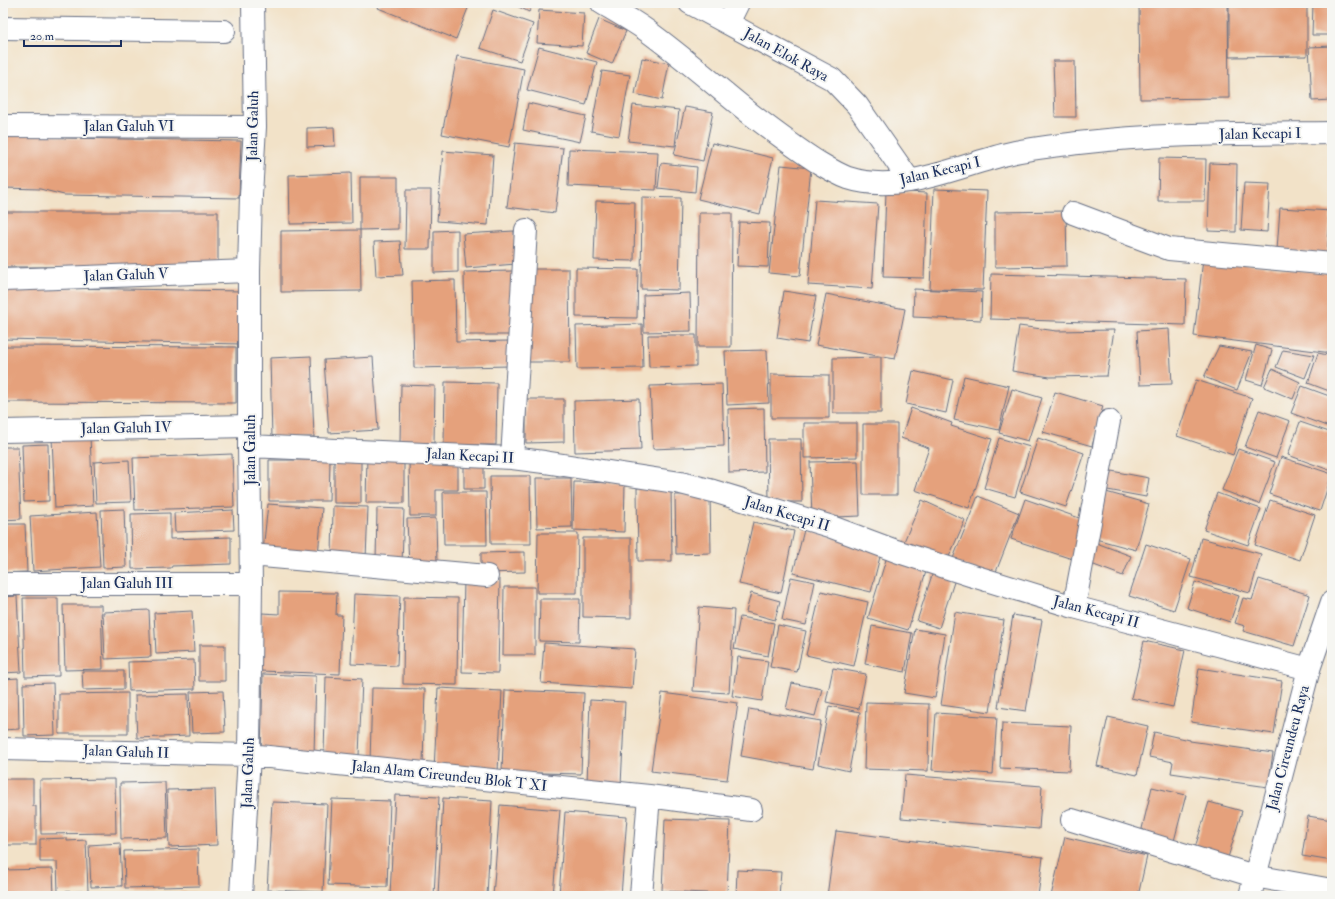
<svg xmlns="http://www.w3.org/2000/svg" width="1335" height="899" viewBox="0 0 1335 899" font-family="'IM FELL Double Pica',serif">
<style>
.building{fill:#e5a17c}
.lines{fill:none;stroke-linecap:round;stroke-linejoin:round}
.street-casing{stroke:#666e83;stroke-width:24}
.secondary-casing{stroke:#666e83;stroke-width:24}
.street{stroke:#fff;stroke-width:22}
.secondary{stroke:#fff;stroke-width:22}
.labels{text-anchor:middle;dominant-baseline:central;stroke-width:4;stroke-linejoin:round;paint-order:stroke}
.street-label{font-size:15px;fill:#1b2f5e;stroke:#f6f6f2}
</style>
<rect width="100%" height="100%" fill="#f6f6f2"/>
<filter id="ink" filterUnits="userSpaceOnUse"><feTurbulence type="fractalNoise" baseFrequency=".025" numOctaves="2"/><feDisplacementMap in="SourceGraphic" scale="8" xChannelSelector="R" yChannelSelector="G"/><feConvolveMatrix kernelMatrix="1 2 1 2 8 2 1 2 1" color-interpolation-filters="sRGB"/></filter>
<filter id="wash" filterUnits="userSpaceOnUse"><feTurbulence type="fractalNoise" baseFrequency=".012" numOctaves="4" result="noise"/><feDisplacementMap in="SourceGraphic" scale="16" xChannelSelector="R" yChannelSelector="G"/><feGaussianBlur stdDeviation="0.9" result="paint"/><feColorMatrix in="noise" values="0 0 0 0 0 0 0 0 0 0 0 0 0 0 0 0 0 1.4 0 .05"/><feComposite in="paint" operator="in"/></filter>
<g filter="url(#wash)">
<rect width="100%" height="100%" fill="#f2e2c8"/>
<g id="blocks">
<path class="building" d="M 380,3 L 470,3 L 456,39 L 378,8 Z
M 511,3 L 533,3 L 529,12 Z
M 1139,3 L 1228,3 L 1229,98 L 1140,99 Z
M 1229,3 L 1307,3 L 1307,56 L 1229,57 Z
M 1313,3 L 1332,3 L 1332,35 L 1312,35 Z
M 493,10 L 533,24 L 520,61 L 480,48 Z
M 539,10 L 584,13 L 582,46 L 537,43 Z
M 599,19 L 626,31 L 612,64 L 586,53 Z
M 1332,46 L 1332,100 L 1312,101 L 1309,47 Z
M 539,47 L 597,62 L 586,105 L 527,90 Z
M 457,56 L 524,69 L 509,147 L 442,134 Z
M 642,58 L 669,63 L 662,100 L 635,94 Z
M 1053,61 L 1075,61 L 1076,117 L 1055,117 Z
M 602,71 L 630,75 L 619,136 L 591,131 Z
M 528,103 L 586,116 L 580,142 L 523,130 Z
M 633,105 L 679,110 L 675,146 L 628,141 Z
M 685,107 L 713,112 L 703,161 L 674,155 Z
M 334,127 L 335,146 L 307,147 L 307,128 Z
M 3,131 L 41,132 L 66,138 L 241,141 L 239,198 L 64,195 L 40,189 L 3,188 Z
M 515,143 L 563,148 L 555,213 L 507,207 Z
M 712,143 L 773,158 L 760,214 L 698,199 Z
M 569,149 L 658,152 L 656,190 L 568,186 Z
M 443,151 L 493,155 L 488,225 L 437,221 Z
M 1159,158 L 1206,159 L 1205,201 L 1158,201 Z
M 661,163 L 697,167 L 695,192 L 658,188 Z
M 1210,163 L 1237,164 L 1236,232 L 1208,231 Z
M 781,165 L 811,168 L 800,276 L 769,273 Z
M 351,173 L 352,223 L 290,224 L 289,175 Z
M 360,177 L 398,177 L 398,229 L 360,230 L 361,291 L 281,292 L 281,231 L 360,230 Z
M 1244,183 L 1270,184 L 1267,232 L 1241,230 Z
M 934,189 L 987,191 L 983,290 L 930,289 Z
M 406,190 L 431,190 L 430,249 L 405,249 Z
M 886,191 L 927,193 L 924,278 L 883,277 Z
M 642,197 L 681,198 L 679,290 L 641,289 Z
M 815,200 L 878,204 L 872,289 L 808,285 Z
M 596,201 L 635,202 L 634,261 L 594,260 Z
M 1280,208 L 1331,211 L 1327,253 L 1277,250 Z
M 1066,211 L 1067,266 L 995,267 L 995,212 Z
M 3,212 L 218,212 L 218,267 L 3,267 Z
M 699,213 L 732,213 L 731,347 L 698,347 Z
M 739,222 L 770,223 L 768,267 L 737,266 Z
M 458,230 L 458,272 L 434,273 L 434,231 Z
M 514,231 L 516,264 L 466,268 L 463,234 Z
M 400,241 L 403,275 L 376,276 L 374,242 Z
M 1203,259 L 1332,274 L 1332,353 L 1194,336 Z
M 576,268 L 638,269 L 637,318 L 576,317 Z
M 525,269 L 569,269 L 570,362 L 526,362 Z
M 513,271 L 514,335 L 465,335 L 464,272 Z
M 991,274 L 1186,279 L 1185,325 L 990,319 Z
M 455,280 L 456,342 L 510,341 L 511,366 L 414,368 L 412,281 Z
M 3,287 L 242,291 L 241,344 L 3,339 Z
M 914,289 L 982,292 L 981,320 L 913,317 Z
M 784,291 L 816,296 L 808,343 L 777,338 Z
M 690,293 L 691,331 L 644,332 L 643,295 Z
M 826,294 L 905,309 L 895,359 L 816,345 Z
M 642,324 L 643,368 L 577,369 L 576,326 Z
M 1019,326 L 1057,331 L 1114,330 L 1107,376 L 1050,377 L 1012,371 Z
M 1169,329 L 1172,384 L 1140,385 L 1137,331 Z
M 648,335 L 696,335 L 696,366 L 649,367 Z
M 1256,345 L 1272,350 L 1262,385 L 1246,380 Z
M 5,346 L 236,347 L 236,403 L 5,402 Z
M 1219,346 L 1252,352 L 1237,390 L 1204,377 Z
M 767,350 L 769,403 L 727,405 L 725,351 Z
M 1283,350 L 1314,355 L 1305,378 L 1276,367 Z
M 1318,353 L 1332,356 L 1332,392 L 1308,383 Z
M 311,356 L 314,437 L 272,438 L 270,358 Z
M 373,357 L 378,430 L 329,433 L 324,360 Z
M 881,357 L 881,413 L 833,413 L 833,358 Z
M 1272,369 L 1300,382 L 1293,399 L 1264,387 Z
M 913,371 L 953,380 L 946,413 L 906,404 Z
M 771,374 L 829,375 L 829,418 L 771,418 Z
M 964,376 L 1009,386 L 999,430 L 954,420 Z
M 1196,380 L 1252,398 L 1233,455 L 1177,436 Z
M 445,382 L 497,383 L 496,445 L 444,445 Z
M 722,384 L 724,446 L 653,449 L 650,386 Z
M 401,385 L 435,386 L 434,443 L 400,442 Z
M 1302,386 L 1332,397 L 1332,428 L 1291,413 Z
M 1012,389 L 1042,398 L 1028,441 L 999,433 Z
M 1055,392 L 1103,406 L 1092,446 L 1043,432 Z
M 526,399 L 564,399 L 564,442 L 526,443 Z
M 639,399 L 641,450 L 575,452 L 574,401 Z
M 764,408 L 765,472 L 729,473 L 728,409 Z
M 911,408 L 952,423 L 951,426 L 992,439 L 969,508 L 915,490 L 929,448 L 901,438 Z
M 1259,410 L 1290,421 L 1276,458 L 1245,447 Z
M 1300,422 L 1332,433 L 1332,471 L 1288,455 Z
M 804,423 L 857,423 L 857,457 L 804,458 Z
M 863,424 L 897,424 L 897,495 L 863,495 Z
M 90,436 L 93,506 L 55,508 L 52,437 Z
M 999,438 L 1030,447 L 1015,497 L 984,488 Z
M 1038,438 L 1084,453 L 1066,507 L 1020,492 Z
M 768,439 L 801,439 L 802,502 L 769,502 Z
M 48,444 L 49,501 L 24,502 L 22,445 Z
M 3,447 L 18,447 L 21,519 L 3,520 Z
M 1238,449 L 1275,462 L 1259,504 L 1222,490 Z
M 232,454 L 234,507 L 135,510 L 133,458 Z
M 367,456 L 404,457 L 404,503 L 366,503 Z
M 409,457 L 458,462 L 458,490 L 436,490 L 436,516 L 410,516 Z
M 1281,457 L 1332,474 L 1320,511 L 1269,494 Z
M 464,459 L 484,459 L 484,489 L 464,489 Z
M 129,460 L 131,502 L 96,503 L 94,462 Z
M 269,460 L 330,460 L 329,501 L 269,501 Z
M 334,460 L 361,460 L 361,503 L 334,503 Z
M 858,461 L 860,516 L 812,518 L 810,462 Z
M 1106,470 L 1149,478 L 1146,497 L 1102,489 Z
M 490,476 L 530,476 L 531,544 L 491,544 Z
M 536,478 L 571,478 L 572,527 L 537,528 Z
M 574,482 L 625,483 L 624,532 L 573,530 Z
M 671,487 L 672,561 L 638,561 L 637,488 Z
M 443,492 L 486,492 L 487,545 L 444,545 Z
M 1106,492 L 1149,504 L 1136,550 L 1092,538 Z
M 1217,493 L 1261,509 L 1248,545 L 1204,530 Z
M 710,494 L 711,553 L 676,554 L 675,495 Z
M 978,496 L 1019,513 L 994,577 L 952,561 Z
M 1025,499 L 1085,520 L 1072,559 L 1011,539 Z
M 922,500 L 965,520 L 945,566 L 902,546 Z
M 1270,500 L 1315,515 L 1300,560 L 1255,545 Z
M 268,504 L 322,508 L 318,556 L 263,551 Z
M 333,506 L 368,507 L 366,559 L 332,558 Z
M 377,508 L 404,509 L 402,563 L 376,562 Z
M 124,509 L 126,567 L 103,568 L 101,510 Z
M 233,510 L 234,530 L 175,532 L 174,513 Z
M 97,512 L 100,567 L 33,571 L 30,516 Z
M 170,513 L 170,539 L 231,537 L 231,564 L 172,566 L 171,568 L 132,569 L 131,514 Z
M 436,518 L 437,566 L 409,567 L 407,519 Z
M 753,522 L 794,531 L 781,593 L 739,584 Z
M 3,524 L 25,524 L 27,572 L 3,573 Z
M 804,530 L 882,549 L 871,592 L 793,573 Z
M 538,533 L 578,533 L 577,593 L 537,593 Z
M 583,538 L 631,538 L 631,618 L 583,617 Z
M 1201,538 L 1261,554 L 1250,593 L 1191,577 Z
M 1094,542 L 1131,556 L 1123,576 L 1086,562 Z
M 1146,544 L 1191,559 L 1174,610 L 1129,596 Z
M 525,552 L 525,572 L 481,573 L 481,553 Z
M 888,553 L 928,565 L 908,630 L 868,618 Z
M 933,572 L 955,579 L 939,628 L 917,621 Z
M 791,577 L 815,582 L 806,625 L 782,620 Z
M 1259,579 L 1310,595 L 1294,646 L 1243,631 L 1245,626 L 1235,623 L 1243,598 L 1252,600 Z
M 464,580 L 500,580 L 498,673 L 462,672 Z
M 1195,582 L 1239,596 L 1230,622 L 1187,608 Z
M 504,587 L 535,587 L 535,655 L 503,655 Z
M 821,591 L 868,602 L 854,666 L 806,655 Z
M 279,592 L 337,593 L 336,615 L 342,615 L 340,674 L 260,671 L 262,613 L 279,614 Z
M 751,593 L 780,601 L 775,620 L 746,612 Z
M 354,594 L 400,596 L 397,666 L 351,664 Z
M 17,596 L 21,672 L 3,673 L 3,597 Z
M 404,597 L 458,598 L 457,685 L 403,684 Z
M 23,598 L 58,598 L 59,676 L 25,677 Z
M 540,599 L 580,599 L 579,642 L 539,641 Z
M 63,605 L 101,605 L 103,669 L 65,670 Z
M 699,607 L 734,610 L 729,693 L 693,691 Z
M 149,610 L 151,657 L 105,659 L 103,612 Z
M 192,611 L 194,652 L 156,654 L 154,613 Z
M 955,612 L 1004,620 L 990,712 L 941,705 Z
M 1013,615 L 1042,620 L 1026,711 L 998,707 Z
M 740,617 L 774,623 L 768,656 L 734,649 Z
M 778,625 L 806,631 L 797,672 L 770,667 Z
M 872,626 L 912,633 L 905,672 L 865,664 Z
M 915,629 L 945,634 L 935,698 L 904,693 Z
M 1144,641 L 1185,650 L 1173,707 L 1131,698 Z
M 544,643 L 635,649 L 632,689 L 541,683 Z
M 199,645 L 225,645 L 225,681 L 199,681 Z
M 738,657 L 768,661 L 762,701 L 732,696 Z
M 194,660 L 195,689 L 129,691 L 128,662 Z
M 833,668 L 866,674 L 859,709 L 826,702 Z
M 1199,668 L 1282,681 L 1274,734 L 1191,722 Z
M 82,671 L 124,671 L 124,689 L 83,690 Z
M 263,674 L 316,676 L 314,754 L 261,753 Z
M 326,677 L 362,679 L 359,756 L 324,755 Z
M 18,678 L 19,729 L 3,730 L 3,679 Z
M 53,683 L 55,735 L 24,736 L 23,684 Z
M 792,683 L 822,689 L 815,716 L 786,709 Z
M 372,688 L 425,689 L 423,765 L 370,763 Z
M 438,688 L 502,691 L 498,772 L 434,770 Z
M 505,690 L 584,693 L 581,774 L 502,772 Z
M 223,691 L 225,732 L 192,733 L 190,692 Z
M 128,693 L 128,734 L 59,734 L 59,694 Z
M 662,693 L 738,703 L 727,780 L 651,771 Z
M 188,694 L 189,736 L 137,738 L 135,695 Z
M 590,700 L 625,702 L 621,785 L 587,783 Z
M 866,702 L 929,704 L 928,771 L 864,769 Z
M 829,706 L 860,712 L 849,771 L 818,764 Z
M 749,709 L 821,721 L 813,769 L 741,756 Z
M 936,713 L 997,717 L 993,774 L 932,770 Z
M 1108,717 L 1148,726 L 1137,775 L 1097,766 Z
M 1002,723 L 1071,726 L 1069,771 L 1000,768 Z
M 1154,732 L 1190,740 L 1190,741 L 1273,753 L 1268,787 L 1171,773 L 1173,762 L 1149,757 Z
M 905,775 L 1042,786 L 1039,829 L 901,818 Z
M 3,779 L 33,779 L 33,806 L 36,806 L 36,845 L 3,845 Z
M 115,779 L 116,833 L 41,834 L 40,780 Z
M 165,782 L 167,838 L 121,839 L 120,783 Z
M 1152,787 L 1186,795 L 1174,841 L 1141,833 Z
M 215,789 L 217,845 L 169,847 L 167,790 Z
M 395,795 L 439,797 L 434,896 L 390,895 Z
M 443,798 L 492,801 L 487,896 L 438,896 Z
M 332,799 L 390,801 L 387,887 L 328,885 Z
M 272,802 L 327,804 L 323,892 L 267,890 Z
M 1209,802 L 1242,811 L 1227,861 L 1194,851 Z
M 500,805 L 560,810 L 553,896 L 493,896 Z
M 565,812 L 627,817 L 621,896 L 559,896 Z
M 1308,816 L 1332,820 L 1332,861 L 1302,856 Z
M 665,819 L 730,821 L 727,894 L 662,891 Z
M 836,831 L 1043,857 L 1038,896 L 827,896 Z
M 1065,837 L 1147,856 L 1138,896 L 1051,896 Z
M 67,838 L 67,841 L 86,840 L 88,891 L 58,892 L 57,862 L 40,862 L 40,839 Z
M 120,843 L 122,886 L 91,887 L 89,845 Z
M 198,849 L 199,886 L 125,888 L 124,851 Z
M 53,869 L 54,896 L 3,896 L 3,870 Z
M 737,870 L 781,872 L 779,896 L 736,896 Z
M 194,892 L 194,896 L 125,896 L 125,894 Z"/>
</g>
</g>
<g filter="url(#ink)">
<use href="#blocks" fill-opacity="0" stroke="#666e83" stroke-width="1"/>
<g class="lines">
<defs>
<path id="street" d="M 602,3 C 617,12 632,20 646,30 C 682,56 717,87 752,115 C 773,131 794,147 816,161 C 826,167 837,174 848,178 C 900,195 957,166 1007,154 C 1030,148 1054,146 1078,143 C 1162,133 1247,134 1332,133
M 690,3 L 832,79 L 857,105 L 910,181
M 728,23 L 738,3
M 3,28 L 224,31
M 3,126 L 255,127
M 1073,213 L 1169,249 L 1332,264
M 3,280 L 249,271
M 3,431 L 249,426
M 249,446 L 512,458 L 544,462 L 681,483 L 713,491 L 829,526 L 896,551 L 970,575 L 1074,607 L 1309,669
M 512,458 L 526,230
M 251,555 L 487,576
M 3,584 L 251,584
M 1074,607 L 1109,421
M 3,749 L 249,755 L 649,796 L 641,896
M 649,796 L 751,810
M 1072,820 L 1254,876 L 1332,890
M 241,896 L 249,755 L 251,584 L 249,446 L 249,271 L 251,195 L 255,127 L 253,3"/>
<path id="secondary" d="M 1250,896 L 1309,669 L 1332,602"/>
</defs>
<use href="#street" class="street-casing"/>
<use href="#secondary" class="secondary-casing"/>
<use href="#street" class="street"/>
<use href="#secondary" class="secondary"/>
</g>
</g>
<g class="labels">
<g class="street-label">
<text transform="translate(786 55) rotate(29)">Jalan Elok Raya</text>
<text x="129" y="126">Jalan Galuh VI</text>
<text transform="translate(253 126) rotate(-89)">Jalan Galuh</text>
<text transform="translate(1260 134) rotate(-1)">Jalan Kecapi I</text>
<text transform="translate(940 171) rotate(-13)">Jalan Kecapi I</text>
<text transform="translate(126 275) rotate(-2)">Jalan Galuh V</text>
<text transform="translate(126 428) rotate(-1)">Jalan Galuh IV</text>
<text transform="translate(250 450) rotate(-90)">Jalan Galuh</text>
<text transform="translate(470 456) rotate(3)">Jalan Kecapi II</text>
<text transform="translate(787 514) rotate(17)">Jalan Kecapi II</text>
<text x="127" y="583">Jalan Galuh III</text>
<text transform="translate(1096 612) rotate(15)">Jalan Kecapi II</text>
<text transform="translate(1288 748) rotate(-75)">Jalan Cireundeu Raya</text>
<text transform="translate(126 752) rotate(2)">Jalan Galuh II</text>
<text transform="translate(248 773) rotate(-88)">Jalan Galuh</text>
<text transform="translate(449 776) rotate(6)">Jalan Alam Cireundeu Blok T XI</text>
</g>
</g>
<rect width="1335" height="899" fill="none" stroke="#f6f6f2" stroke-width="16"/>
<path d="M24 40v6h97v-6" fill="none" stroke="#1b2f5e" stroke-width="2"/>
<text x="30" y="40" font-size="12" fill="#1b2f5e" stroke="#f6f6f2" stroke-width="3" paint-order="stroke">20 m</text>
</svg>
